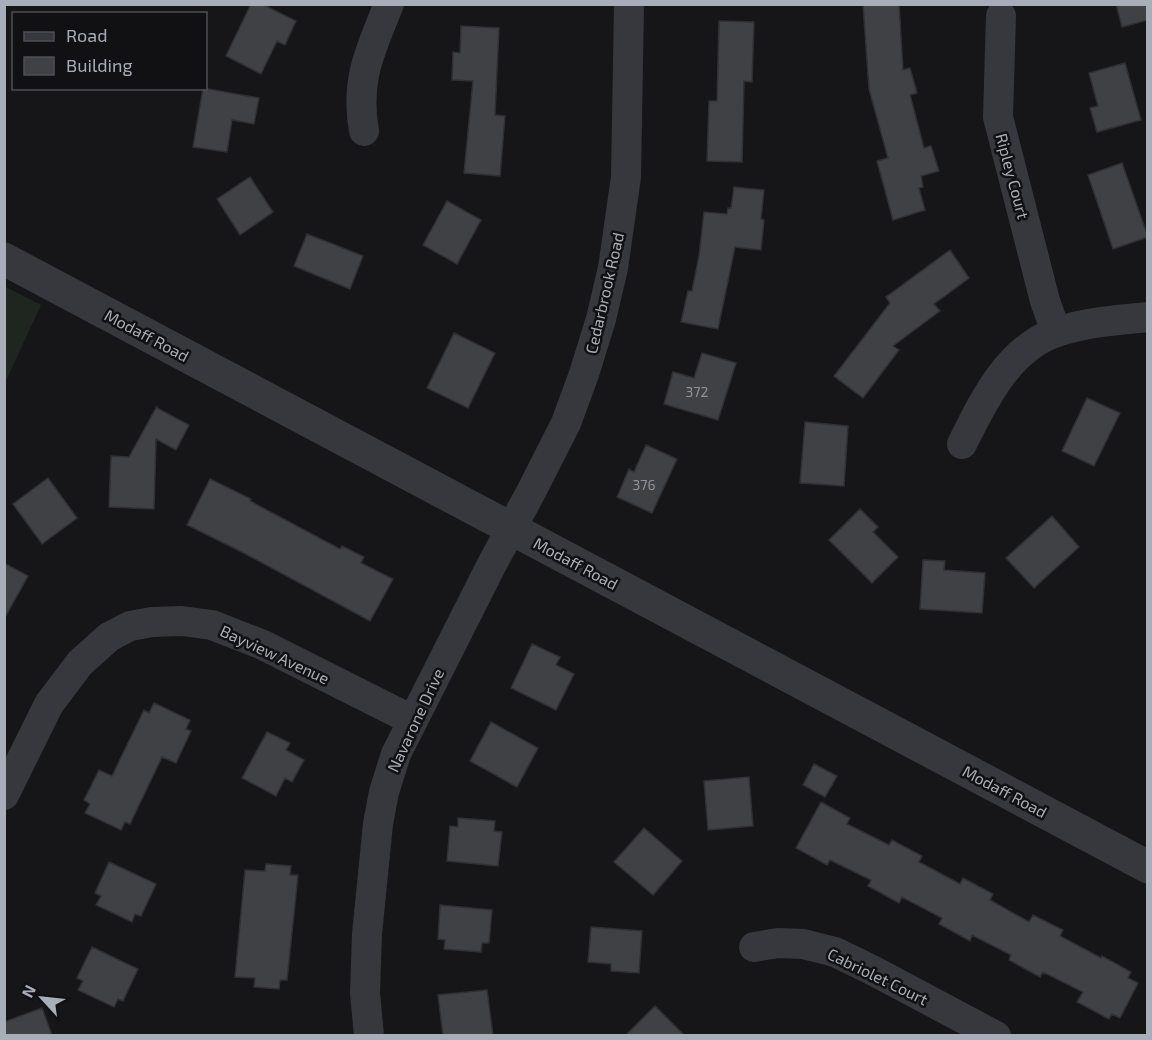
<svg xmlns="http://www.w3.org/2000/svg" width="1152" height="1040" viewBox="0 0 1152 1040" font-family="'Exo 2',sans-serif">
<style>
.green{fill:#1e261f}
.building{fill:#404145;stroke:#303034;stroke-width:1.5}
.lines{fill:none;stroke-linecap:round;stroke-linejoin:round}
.minor{stroke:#37383d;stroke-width:30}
.tertiary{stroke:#37383d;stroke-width:33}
.labels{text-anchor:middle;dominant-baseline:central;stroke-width:5;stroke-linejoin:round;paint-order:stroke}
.number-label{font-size:14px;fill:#8e929b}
.street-label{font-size:16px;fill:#a8adb8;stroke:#111113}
</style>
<rect width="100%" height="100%" fill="#161618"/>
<path class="green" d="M 4,286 L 41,305 L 5,383 L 4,383 Z"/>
<path class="building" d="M 251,4 L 262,4 L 296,21 L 285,45 L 277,41 L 261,74 L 226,56 Z
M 863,4 L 899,4 L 903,70 L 910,68 L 917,93 L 910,95 L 924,148 L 931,146 L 939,171 L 921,176 L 923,187 L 919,188 L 925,210 L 893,220 L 877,161 L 888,158 L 869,89 Z
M 1116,4 L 1148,4 L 1148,20 L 1122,27 Z
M 719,21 L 754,22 L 752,82 L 744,81 L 742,162 L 707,161 L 709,101 L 717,101 Z
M 461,26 L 499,28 L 495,115 L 505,116 L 500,176 L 464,173 L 473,81 L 452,80 L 453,52 L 460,53 Z
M 1125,63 L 1141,120 L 1097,132 L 1090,108 L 1098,106 L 1089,73 Z
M 203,88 L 259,98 L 254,124 L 232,120 L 227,152 L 193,147 Z
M 1122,163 L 1148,237 L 1113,249 L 1088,175 Z
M 250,177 L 273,212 L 240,235 L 217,199 Z
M 734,187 L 764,190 L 761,219 L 764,220 L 761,250 L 735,247 L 718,329 L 681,322 L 688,291 L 692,291 L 699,256 L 704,212 L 727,214 L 728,208 L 731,208 Z
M 447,201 L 481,220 L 457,264 L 423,245 Z
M 307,234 L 363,256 L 350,289 L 294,266 Z
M 950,250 L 969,278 L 934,304 L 940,311 L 893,346 L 899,350 L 863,398 L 834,376 L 890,303 L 886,297 Z
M 454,333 L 495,353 L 468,408 L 427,388 Z
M 702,353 L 736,363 L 718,420 L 664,404 L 673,372 L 694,378 Z
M 1087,398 L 1120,413 L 1094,466 L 1062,451 Z
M 157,406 L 157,408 L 189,425 L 176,450 L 156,439 L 154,509 L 109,507 L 111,456 L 129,457 Z
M 805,422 L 848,426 L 844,486 L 800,483 Z
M 646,445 L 677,459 L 652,513 L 617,497 L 629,469 L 634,472 Z
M 48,478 L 77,518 L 42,544 L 13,504 Z
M 210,479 L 251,499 L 250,501 L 340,549 L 342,546 L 364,557 L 361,563 L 393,579 L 370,621 L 242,552 L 187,525 Z
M 860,509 L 878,527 L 873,532 L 898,557 L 872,583 L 829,540 Z
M 1052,516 L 1079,547 L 1034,588 L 1006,558 Z
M 923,560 L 945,561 L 944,570 L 985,573 L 982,613 L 920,609 Z
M 4,563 L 28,576 L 4,619 Z
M 532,644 L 560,657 L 556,665 L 574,674 L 556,710 L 511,688 Z
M 154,703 L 190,720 L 186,729 L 191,731 L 176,763 L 162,757 L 130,824 L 125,822 L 121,830 L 85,813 L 90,804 L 84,800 L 99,770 L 112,776 L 144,710 L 149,713 Z
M 491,722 L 538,748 L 517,787 L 470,761 Z
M 267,732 L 290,743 L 286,750 L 304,760 L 292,782 L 285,778 L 276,796 L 242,778 Z
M 814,764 L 837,776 L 825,797 L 803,785 Z
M 749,777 L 753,826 L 708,830 L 704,781 Z
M 821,802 L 850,818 L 847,824 L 889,845 L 892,840 L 922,856 L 919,862 L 960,884 L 963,878 L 993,894 L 990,900 L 1029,922 L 1033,915 L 1063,930 L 1060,936 L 1101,958 L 1102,956 L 1131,972 L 1128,978 L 1138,983 L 1120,1018 L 1112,1014 L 1109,1019 L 1077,1002 L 1083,992 L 1043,972 L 1040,977 L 1009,960 L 1011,955 L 972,935 L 970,941 L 939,924 L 942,918 L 902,897 L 899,903 L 868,886 L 871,880 L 830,860 L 827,865 L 796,848 Z
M 458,818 L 495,821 L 494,831 L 502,832 L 498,866 L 447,861 L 450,826 L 458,827 Z
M 644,828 L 682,861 L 653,895 L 614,862 Z
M 109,862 L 156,884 L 141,916 L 135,914 L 132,922 L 96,905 L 101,896 L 95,893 Z
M 266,864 L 291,866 L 290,875 L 298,875 L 287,980 L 280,980 L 279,989 L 254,987 L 255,978 L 235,977 L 245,870 L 265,871 Z
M 440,905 L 492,910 L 489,943 L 482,943 L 481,952 L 444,949 L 445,940 L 438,939 Z
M 591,927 L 642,931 L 639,973 L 611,971 L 611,964 L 588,962 Z
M 92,947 L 138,969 L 123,1001 L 118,999 L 114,1007 L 78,990 L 83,981 L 77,978 Z
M 487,990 L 493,1035 L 443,1035 L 438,995 Z
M 655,1006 L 684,1035 L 626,1035 Z
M 42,1008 L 52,1035 L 4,1035 L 4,1022 Z"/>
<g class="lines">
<path class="minor" d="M 1001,16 L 998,117 L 1045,301 L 1056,332
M 364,131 C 355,80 370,51 389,4
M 962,444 C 983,402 1008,348 1057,332 C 1086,322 1117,320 1148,317
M 4,795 L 49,704 L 80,663 L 109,637 L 130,626 L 152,622 L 182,621 L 212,625 L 263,645 L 412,720
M 754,947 L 778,943 L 803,944 L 835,952 L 872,970 L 996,1036
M 369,1036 L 365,993 L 367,934 L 378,824 L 384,792 L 396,754 L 491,566 L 532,490 L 566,423 L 584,374 L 601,319 L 613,268 L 626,177 L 629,4"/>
<path class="tertiary" d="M 4,259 L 1148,867"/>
</g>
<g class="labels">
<g class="number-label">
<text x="697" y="391">372</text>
<text x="644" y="484">376</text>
</g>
<g class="street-label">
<text transform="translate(1013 176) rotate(75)">Ripley Court</text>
<text transform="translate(604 293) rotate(-77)">Cedarbrook Road</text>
<text transform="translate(147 335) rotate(28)">Modaff Road</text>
<text transform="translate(576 563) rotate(28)">Modaff Road</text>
<text transform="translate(275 654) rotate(25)">Bayview Avenue</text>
<text transform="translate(415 720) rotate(-65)">Navarone Drive</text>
<text transform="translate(1005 791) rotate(28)">Modaff Road</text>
<text transform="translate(878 976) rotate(26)">Cabriolet Court</text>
</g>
</g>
<rect width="1152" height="1040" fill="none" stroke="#a8adb8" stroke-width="12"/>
<rect x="12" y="12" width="195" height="78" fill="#111113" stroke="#4d4f55" stroke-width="1.5"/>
<rect x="24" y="32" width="30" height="9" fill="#37383d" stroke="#4d4f55" stroke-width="1.5"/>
<text x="66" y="42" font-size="18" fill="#a8adb8">Road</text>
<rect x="24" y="57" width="30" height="18" fill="#404145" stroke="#4d4f55" stroke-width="1.5"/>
<text x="66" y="72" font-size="18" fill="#a8adb8">Building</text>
<g transform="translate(42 998) rotate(297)" stroke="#111113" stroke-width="4.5" paint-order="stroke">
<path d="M0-4.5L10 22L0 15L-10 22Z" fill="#a8adb8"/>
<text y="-9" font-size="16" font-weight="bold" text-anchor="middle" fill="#a8adb8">N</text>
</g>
</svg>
